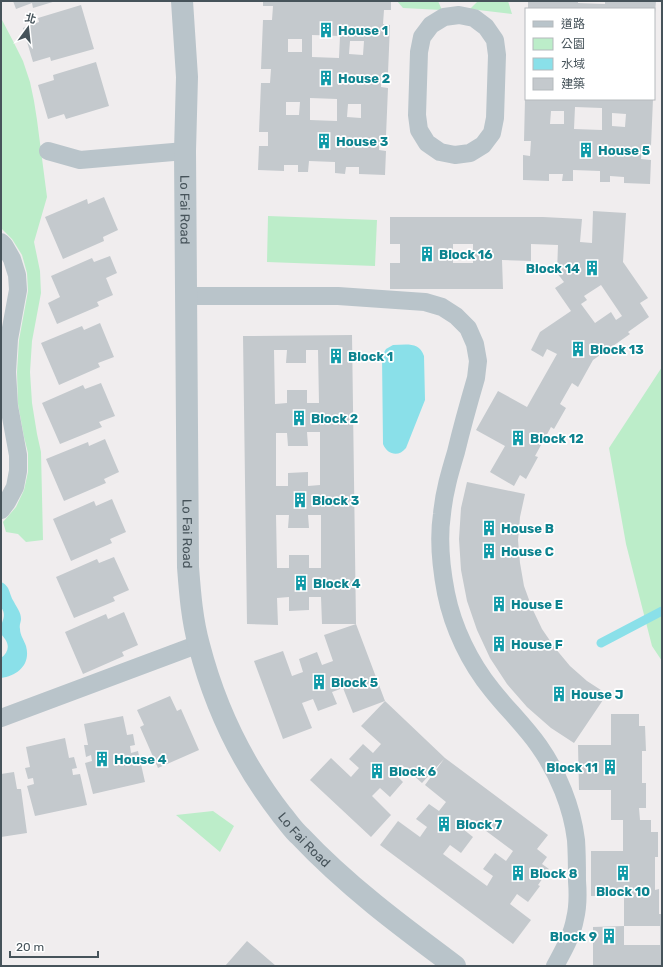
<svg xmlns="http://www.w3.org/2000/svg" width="663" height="967" viewBox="0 0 663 967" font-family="Rubik,'Noto Sans TC',sans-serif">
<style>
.green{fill:#bcedc9}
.water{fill:#8ae0e9}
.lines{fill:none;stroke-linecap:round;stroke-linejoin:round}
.stream{stroke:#8ae0e9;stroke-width:9}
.building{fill:#c4c9cd;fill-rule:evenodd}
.service{stroke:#b9c4ca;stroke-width:18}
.minor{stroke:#b9c4ca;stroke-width:22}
.labels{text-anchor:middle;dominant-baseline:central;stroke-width:3.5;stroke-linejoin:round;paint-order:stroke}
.culture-label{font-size:13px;font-weight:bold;fill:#0d838f;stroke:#fff;text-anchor:start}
.street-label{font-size:13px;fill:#46535a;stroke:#fff}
</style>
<rect width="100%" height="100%" fill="#f0edee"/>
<path class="green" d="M 397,1 L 438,1 L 442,10 L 403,8 Z
M 478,1 L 508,1 L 512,14 L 470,9 Z
M 1,18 L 13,41 L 23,61 L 30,82 L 34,101 L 37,120 L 47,197 L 34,242 L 40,271 L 41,293 L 32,341 L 30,372 L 32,403 L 37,434 L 41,452 L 43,540 L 26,542 L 18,534 L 6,532 L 3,522 L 16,507 L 24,490 L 28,472 L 28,453 L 24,437 L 18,404 L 17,372 L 19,340 L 28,291 L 27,273 L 22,255 L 12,239 L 1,228 Z
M 268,216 L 377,220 L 375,266 L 267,262 Z
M 662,367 L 662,661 L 652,646 L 626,544 L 609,448 Z
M 213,811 L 234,826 L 220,852 L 176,815 Z"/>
<path class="water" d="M 393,345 C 405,345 419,341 424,356 L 425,400 L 406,448 C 398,458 387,454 383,444 L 382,356 L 386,349 Z
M 1,582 C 4,583 6,585 8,588 C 10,592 11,598 14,602 C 17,608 21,612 21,619 C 21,622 19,625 20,629 C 20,635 24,640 26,646 C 31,664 18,676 1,678 L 1,658 C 8,653 10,646 5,639 C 3,636 1,635 1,631 C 0,621 8,617 1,607 Z"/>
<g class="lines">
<path class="stream" d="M 601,643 L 662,611"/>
</g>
<path class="building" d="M 13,1 L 56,1 L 33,8 L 32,3 L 16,9 Z
M 263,1 L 391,1 L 391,10 L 384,10 L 383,24 L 390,25 L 388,73 L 382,73 L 381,87 L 388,88 L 386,136 L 380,136 L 379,150 L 386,151 L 385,175 L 359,174 L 359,167 L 346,167 L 345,174 L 335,173 L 335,162 L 309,161 L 308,172 L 298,172 L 298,165 L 284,165 L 284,171 L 258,170 L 259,146 L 268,146 L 268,132 L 259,132 L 261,83 L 270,83 L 271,69 L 261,69 L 263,20 L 272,20 L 273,6 L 263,6 ZM 312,35 L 340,36 L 339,58 L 312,57 ZM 288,39 L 302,39 L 302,52 L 288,52 ZM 350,41 L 364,41 L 363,55 L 349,54 ZM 310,98 L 337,99 L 337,121 L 310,120 ZM 286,102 L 300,102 L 299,115 L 286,115 ZM 348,104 L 361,104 L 361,118 L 347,117 Z
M 528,1 L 578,1 L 578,3 L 605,4 L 605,1 L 656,1 L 655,13 L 654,13 L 654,9 L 528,9 Z
M 81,5 L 94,49 L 51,61 L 50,57 L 33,62 L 23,28 L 39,22 L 38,18 Z
M 96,62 L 109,106 L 66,119 L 64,114 L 48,119 L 38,85 L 54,80 L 53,75 Z
M 525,99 L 653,99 L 651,146 L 642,145 L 641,159 L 651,160 L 650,184 L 624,183 L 624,177 L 610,176 L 610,182 L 600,182 L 600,171 L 573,170 L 573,181 L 562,181 L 563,174 L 549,174 L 549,181 L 523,180 L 523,155 L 530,156 L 531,141 L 524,141 ZM 575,107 L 602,108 L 602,130 L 574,129 ZM 551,111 L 564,111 L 564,124 L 550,124 ZM 612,113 L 626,114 L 625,127 L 612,126 Z
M 104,197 L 118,230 L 103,237 L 104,241 L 63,259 L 45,217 L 87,199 L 88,204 Z
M 593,211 L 626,213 L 623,262 L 648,298 L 640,303 L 649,317 L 628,332 L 630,334 L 593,360 L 578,387 L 572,383 L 560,404 L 566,408 L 554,429 L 551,427 L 535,456 L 538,457 L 526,479 L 520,475 L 514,486 L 490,472 L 505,446 L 476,430 L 498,391 L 527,407 L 557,354 L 547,349 L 543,357 L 531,350 L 540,332 L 571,311 L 555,288 L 564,282 L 557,273 L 558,245 L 531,244 L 531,261 L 502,260 L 503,289 L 390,289 L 390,263 L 400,263 L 400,244 L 390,244 L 390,217 L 543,217 L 582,219 L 580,242 L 592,243 ZM 453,244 L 473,244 L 473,263 L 453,263 ZM 601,285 L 622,316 L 616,320 L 611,312 L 595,323 L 581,304 L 587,300 L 584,296 Z
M 110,256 L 117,273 L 106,278 L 113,295 L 97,302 L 99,306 L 57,324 L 48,303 L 60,297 L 51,276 L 92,258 L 94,262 Z
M 100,323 L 114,357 L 98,363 L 100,367 L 59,385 L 41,343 L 82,326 L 84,330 Z
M 352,335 L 356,624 L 385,701 L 353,713 L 343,688 L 332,692 L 337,704 L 318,711 L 313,699 L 302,703 L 312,728 L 283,739 L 254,661 L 283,651 L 292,676 L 303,672 L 299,659 L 317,652 L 322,665 L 333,661 L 324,635 L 356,624 L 322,624 L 321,597 L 309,597 L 309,610 L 289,611 L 289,597 L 277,598 L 278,625 L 247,624 L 243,336 ZM 274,350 L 287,350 L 286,363 L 306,363 L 306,350 L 318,350 L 319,403 L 307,403 L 307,390 L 287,390 L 287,403 L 275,404 ZM 307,432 L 320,432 L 320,485 L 308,486 L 308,472 L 288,473 L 288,486 L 276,486 L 276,433 L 287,433 L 288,446 L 308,446 ZM 276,515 L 289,515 L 288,528 L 309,528 L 308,515 L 321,515 L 321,568 L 309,568 L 309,555 L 289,555 L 289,568 L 277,568 Z
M 101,383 L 115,416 L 99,422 L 102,427 L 60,444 L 42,403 L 83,385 L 85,389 Z
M 105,439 L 119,472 L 104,479 L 106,483 L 64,501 L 46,459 L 88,442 L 89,446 Z
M 467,482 L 525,494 L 520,517 L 518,540 L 520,563 L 524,586 L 532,608 L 542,629 L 555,648 L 570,666 L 587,681 L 607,694 L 574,743 L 551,728 L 527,707 L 507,684 L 490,658 L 477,630 L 467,601 L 461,570 L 459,539 L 461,508 Z
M 112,499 L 126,532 L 110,539 L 112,543 L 71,561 L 53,519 L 94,501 L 96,506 Z
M 114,557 L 129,590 L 113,597 L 115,601 L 74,618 L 56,577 L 97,559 L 99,563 Z
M 124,612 L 138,645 L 122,652 L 124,656 L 83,674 L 65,632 L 106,614 L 108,619 Z
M 170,696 L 177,711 L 181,709 L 199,750 L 158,768 L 140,727 L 144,725 L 137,710 Z
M 385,701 L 445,758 L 548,835 L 537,849 L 547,857 L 542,864 L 549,869 L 538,885 L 540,886 L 528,902 L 517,894 L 510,904 L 531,920 L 513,944 L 380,845 L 398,821 L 420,837 L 427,827 L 416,819 L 429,804 L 439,811 L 446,802 L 425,785 L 444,759 L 422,783 L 402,765 L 394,773 L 403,782 L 390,797 L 380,788 L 372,796 L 391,815 L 371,837 L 310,780 L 331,758 L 351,777 L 359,768 L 349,759 L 363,744 L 373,753 L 381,744 L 361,726 ZM 470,819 L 513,851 L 506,861 L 495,853 L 483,869 L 493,876 L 487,886 L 443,854 L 450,845 L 461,853 L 473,837 L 463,829 Z
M 611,714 L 639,714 L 639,726 L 645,726 L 646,751 L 642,751 L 642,783 L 646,783 L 646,808 L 639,808 L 640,820 L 651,820 L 651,832 L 658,832 L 658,857 L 655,857 L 655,890 L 659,889 L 659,914 L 662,914 L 662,966 L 593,966 L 593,927 L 624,926 L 624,945 L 660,945 L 660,926 L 624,926 L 624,896 L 591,896 L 591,851 L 623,851 L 623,820 L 611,820 L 611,790 L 579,790 L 578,745 L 611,745 Z
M 123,716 L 127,735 L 133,734 L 135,745 L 130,746 L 131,753 L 138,751 L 145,782 L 93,794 L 85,763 L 92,761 L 91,755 L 86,757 L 84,745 L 88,745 L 84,724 Z
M 65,738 L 69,758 L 74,757 L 77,768 L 72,769 L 73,775 L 80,774 L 87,805 L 35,816 L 27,786 L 34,784 L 33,778 L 28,779 L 25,768 L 30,767 L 26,747 Z
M 14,772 L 17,789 L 21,789 L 27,833 L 1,837 L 1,774 Z
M 247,941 L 276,966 L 225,966 Z"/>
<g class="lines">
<path class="service" d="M 459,15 L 474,18 L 486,27 L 495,40 L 497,55 L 495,118 L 492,133 L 483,145 L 470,153 L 455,155 L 440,152 L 427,143 L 419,130 L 417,115 L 419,52 L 422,37 L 431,25 L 444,17 Z
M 48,151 L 80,160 L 185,151
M 1,242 L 4,245 L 12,259 L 17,275 L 18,290 L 9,339 L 7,372 L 9,406 L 18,455 L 18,471 L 15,487 L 7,502 L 1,510
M 187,296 L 338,296 L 425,302 L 442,307 L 456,316 L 468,328 L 475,344 L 478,361 L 476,378 C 469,402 462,427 456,452 C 450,472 444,492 442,514 C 438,540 441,567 446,593 C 453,628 470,663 492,690 C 507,709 525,726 539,746 C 558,773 572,807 576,840 C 577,854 577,868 577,881 C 578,894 578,907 575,919 C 572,936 563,951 555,966
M 1,718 L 199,644"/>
<path class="minor" id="s1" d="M 182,1 L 187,77 L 185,151 L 188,567 C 190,593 192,620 199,645 C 215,707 243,765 282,815 C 288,822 293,830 300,836 C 346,885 401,926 455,966"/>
</g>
<defs>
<symbol id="building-bare" viewBox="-9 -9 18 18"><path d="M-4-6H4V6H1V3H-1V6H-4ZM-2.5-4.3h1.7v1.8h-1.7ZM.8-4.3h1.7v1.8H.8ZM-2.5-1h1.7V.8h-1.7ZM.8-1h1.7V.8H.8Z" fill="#0f9aa8" stroke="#fff" stroke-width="2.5" paint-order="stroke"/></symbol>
</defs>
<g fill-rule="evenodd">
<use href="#building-bare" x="315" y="19" width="22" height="22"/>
<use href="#building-bare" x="315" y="67" width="22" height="22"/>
<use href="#building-bare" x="313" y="130" width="22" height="22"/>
<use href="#building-bare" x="575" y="139" width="22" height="22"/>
<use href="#building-bare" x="416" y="243" width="22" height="22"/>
<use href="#building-bare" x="581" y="257" width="22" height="22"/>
<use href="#building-bare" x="567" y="338" width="22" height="22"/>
<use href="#building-bare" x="325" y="345" width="22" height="22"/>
<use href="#building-bare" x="288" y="407" width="22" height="22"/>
<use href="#building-bare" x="507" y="427" width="22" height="22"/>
<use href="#building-bare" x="289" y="489" width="22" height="22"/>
<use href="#building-bare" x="478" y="517" width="22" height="22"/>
<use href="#building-bare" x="478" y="540" width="22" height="22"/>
<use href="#building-bare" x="290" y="572" width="22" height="22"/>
<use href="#building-bare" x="488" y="593" width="22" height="22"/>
<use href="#building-bare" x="488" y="633" width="22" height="22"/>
<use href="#building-bare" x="308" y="671" width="22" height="22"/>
<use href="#building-bare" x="548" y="683" width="22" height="22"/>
<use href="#building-bare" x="91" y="748" width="22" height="22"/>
<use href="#building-bare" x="599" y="756" width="22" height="22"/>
<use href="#building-bare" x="366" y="760" width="22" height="22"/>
<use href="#building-bare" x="433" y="813" width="22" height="22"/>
<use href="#building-bare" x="507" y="862" width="22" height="22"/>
<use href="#building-bare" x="612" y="862" width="22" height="22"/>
<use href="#building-bare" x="598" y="925" width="22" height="22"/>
</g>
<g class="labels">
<g class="culture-label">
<text x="338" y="30">House 1</text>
<text x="338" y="78">House 2</text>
<text x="336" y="141">House 3</text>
<text x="598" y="150">House 5</text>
<text x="439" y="254">Block 16</text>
<text x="580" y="268" text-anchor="end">Block 14</text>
<text x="590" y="349">Block 13</text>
<text x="348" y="356">Block 1</text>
<text x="311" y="418">Block 2</text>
<text x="530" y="438">Block 12</text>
<text x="312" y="500">Block 3</text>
<text x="501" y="528">House B</text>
<text x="501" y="551">House C</text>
<text x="313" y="583">Block 4</text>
<text x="511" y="604">House E</text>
<text x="511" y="644">House F</text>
<text x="331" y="682">Block 5</text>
<text x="571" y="694">House J</text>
<text x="114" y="759">House 4</text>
<text x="598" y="767" text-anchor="end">Block 11</text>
<text x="389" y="771">Block 6</text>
<text x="456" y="824">Block 7</text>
<text x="530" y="873">Block 8</text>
<text x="623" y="891" text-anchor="middle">Block 10</text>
<text x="597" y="936" text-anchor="end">Block 9</text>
</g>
<g class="street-label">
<text stroke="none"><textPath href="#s1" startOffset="209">Lo Fai Road</textPath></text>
<text stroke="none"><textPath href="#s1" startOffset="533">Lo Fai Road</textPath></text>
<text stroke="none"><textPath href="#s1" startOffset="869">Lo Fai Road</textPath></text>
</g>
</g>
<rect width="663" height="967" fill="none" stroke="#46535a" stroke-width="4"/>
<rect x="525" y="8" width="130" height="92" fill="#ffffff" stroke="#b5babd"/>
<rect x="533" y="21" width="20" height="6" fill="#b9c4ca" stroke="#b5babd"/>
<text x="561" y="28" font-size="12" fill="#46535a">道路</text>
<rect x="533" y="38" width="20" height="12" fill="#bcedc9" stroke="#b5babd"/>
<text x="561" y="48" font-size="12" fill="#46535a">公園</text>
<rect x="533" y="58" width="20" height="12" fill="#8ae0e9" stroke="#b5babd"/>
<text x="561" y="68" font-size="12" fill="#46535a">水域</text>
<rect x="533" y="78" width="20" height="12" fill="#c4c9cd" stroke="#b5babd"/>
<text x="561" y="88" font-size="12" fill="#46535a">建築</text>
<g transform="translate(28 28) rotate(15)" stroke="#ffffff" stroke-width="3" paint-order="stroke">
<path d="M0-3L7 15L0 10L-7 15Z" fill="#46535a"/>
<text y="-6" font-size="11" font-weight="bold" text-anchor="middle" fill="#46535a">北</text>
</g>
<path d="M10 951v6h88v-6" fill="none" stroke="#46535a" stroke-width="2"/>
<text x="16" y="951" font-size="12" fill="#46535a" stroke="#ffffff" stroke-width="3" paint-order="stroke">20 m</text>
</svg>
